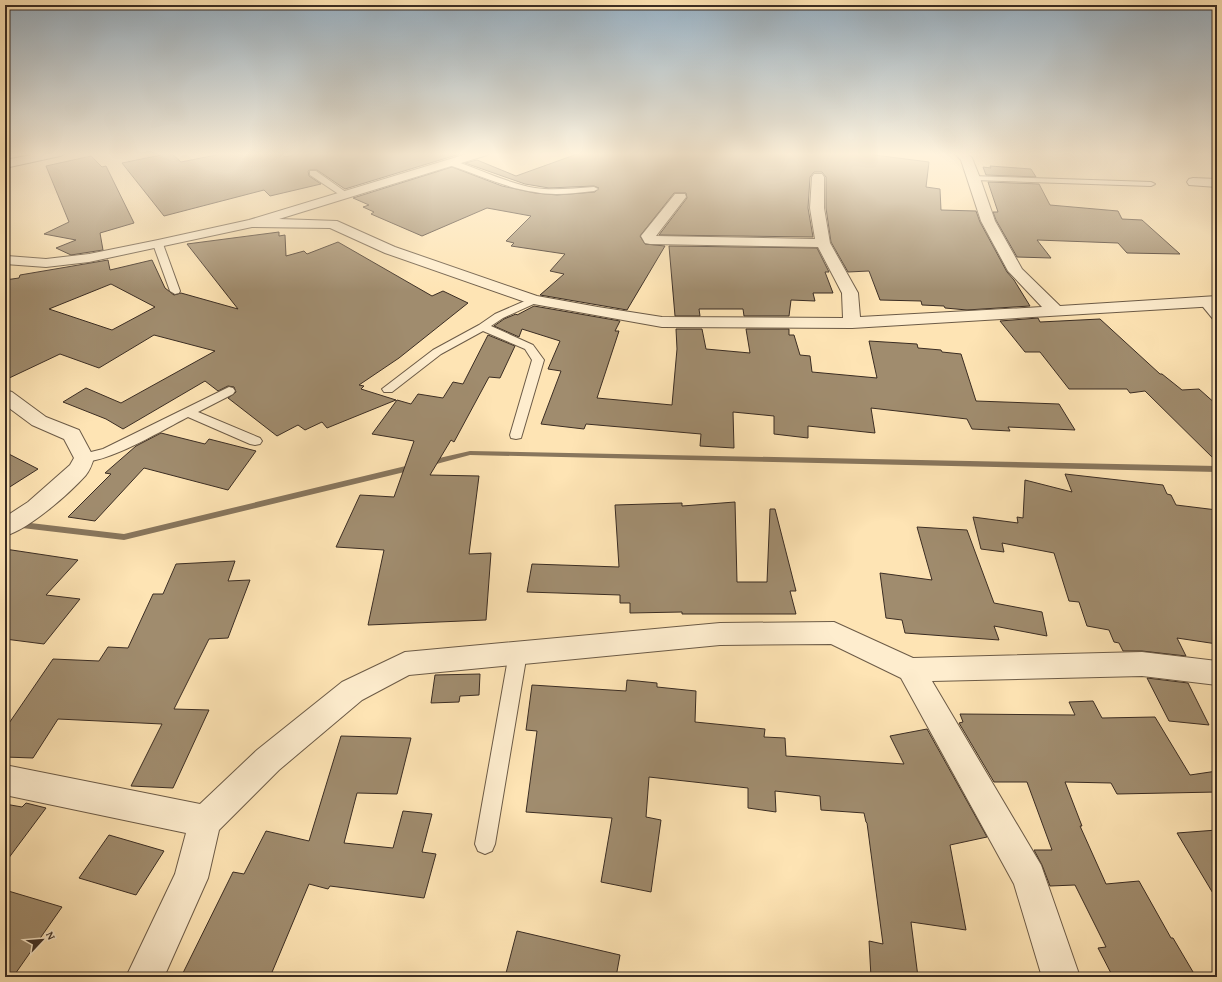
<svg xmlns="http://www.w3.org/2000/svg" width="1222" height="982" viewBox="0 0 1222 982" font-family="'Gentium Book Plus',serif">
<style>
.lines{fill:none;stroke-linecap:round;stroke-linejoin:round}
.stream{fill:#88765d;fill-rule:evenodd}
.building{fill:#a08c6e;stroke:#3b2d23;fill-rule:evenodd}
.service-casing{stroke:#6c5b47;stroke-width:2}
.minor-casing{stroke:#6c5b47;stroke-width:2}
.secondary-casing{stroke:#3b2d23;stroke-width:2}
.service{fill:#feedce;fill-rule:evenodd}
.minor{fill:#feedce;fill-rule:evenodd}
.secondary{fill:#feedce;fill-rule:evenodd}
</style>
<rect width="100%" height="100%" fill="#fee4b4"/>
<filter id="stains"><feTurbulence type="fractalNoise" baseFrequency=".005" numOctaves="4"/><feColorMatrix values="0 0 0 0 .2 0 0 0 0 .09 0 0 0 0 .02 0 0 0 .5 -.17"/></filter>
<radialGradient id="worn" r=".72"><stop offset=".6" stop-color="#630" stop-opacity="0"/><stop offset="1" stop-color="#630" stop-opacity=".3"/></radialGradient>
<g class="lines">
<path class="stream" d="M 470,451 L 1217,466 L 1217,472 L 470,455 L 429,466 L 425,463 L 426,461 Z
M 414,464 L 418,467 L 417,469 L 124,540 L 5,526 L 5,520 L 124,534 Z"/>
</g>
<path class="building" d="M 171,153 L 181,162 L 226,153 L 281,153 L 285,157 L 301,153 L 463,153 L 345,189 L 317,170 L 310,170 L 308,171 L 309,176 L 321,184 L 270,196 L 264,190 L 164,216 L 122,163 Z
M 580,153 L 859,153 L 929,162 L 926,187 L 940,189 L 941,210 L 976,211 L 980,222 L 1007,272 L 1014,280 L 1030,306 L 967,310 L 945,308 L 944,306 L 922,305 L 921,301 L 880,300 L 869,271 L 848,272 L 831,242 L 826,208 L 826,177 L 822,172 L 814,172 L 810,177 L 808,208 L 813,237 L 659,235 L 687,198 L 686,193 L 674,193 L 640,236 L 645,244 L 665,246 L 627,310 L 540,295 L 564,274 L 550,271 L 565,254 L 511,246 L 514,243 L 506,241 L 531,216 L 487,208 L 422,236 L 371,214 L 374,212 L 363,207 L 369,205 L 353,198 L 452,167 L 502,186 L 535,193 L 557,195 L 595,192 L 599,188 L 594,186 L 549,188 L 525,184 L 465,163 L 477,160 L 516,176 Z
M 91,156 L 102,167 L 106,166 L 134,223 L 100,233 L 103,250 L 71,255 L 56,248 L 76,240 L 44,234 L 69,222 L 46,166 Z
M 990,166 L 1031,169 L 1036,177 L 986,175 L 983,167 L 991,168 Z
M 988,182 L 1039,184 L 1050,205 L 1118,211 L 1122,219 L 1142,220 L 1180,254 L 1127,253 L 1118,243 L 1037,240 L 1051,258 L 1017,257 L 996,220 L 993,212 L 998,212 Z
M 279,232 L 279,236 L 285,235 L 286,256 L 304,251 L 307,254 L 338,242 L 432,296 L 443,291 L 468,303 L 399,358 L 359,385 L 364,386 L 361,389 L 396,400 L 327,428 L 322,422 L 305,430 L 298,425 L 277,436 L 228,398 L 236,392 L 234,387 L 228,386 L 218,391 L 205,381 L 123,429 L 106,419 L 63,402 L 86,388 L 121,403 L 215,351 L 154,335 L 99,368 L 60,354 L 5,380 L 5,280 L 19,278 L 20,275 L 108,260 L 110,270 L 152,260 L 165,288 L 174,295 L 181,293 L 238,309 L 187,244 ZM 111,284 L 155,307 L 112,330 L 49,309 Z
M 669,246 L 817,248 L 829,272 L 825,272 L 833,293 L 813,293 L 815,301 L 791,300 L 789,316 L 744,316 L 743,309 L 699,309 L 700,316 L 675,316 Z
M 534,306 L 620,321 L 615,331 L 619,331 L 597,398 L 672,405 L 677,349 L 676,329 L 702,329 L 706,349 L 750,353 L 746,329 L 789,329 L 789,335 L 794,335 L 800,355 L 810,356 L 812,372 L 877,378 L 869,341 L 917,344 L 918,348 L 941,350 L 942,352 L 961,354 L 976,401 L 1059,404 L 1075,430 L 1008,427 L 1010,431 L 972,429 L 967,419 L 871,408 L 875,433 L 808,426 L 808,438 L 774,434 L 774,416 L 733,412 L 734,448 L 700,446 L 701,434 L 586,424 L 584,429 L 541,424 L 561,371 L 548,369 L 560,341 L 522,329 L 519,337 L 494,326 L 504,319 L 516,314 L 517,315 Z
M 1038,318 L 1040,322 L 1100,319 L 1160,374 L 1162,374 L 1182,390 L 1199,389 L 1217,405 L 1217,462 L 1145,391 L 1130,393 L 1127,389 L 1069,389 L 1040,352 L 1025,352 L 1000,321 Z
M 488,335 L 515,346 L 500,378 L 489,377 L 454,442 L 451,440 L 430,475 L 479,476 L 469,554 L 491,553 L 486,620 L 368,625 L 384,550 L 336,547 L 360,495 L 394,497 L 414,441 L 372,434 L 397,400 L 411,404 L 418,394 L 443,398 L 453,382 L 463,384 Z
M 161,433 L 205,444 L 209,439 L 256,451 L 228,490 L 144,468 L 95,521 L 68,517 L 111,474 L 105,473 L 136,446 Z
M 5,452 L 38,469 L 5,490 Z
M 1065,474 L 1163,485 L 1167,494 L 1171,495 L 1176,505 L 1217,510 L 1217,644 L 1177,638 L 1186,656 L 1142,651 L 1123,651 L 1119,643 L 1114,642 L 1109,630 L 1087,626 L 1079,602 L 1069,601 L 1054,553 L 1002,543 L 1004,552 L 981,549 L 973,517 L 1018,523 L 1017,517 L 1023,518 L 1025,480 L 1072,492 Z
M 735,502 L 737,582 L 767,582 L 770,509 L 775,509 L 796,591 L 790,591 L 796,614 L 682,614 L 682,612 L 630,613 L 630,603 L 620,603 L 620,595 L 527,592 L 532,564 L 619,567 L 615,505 L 682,503 L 682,506 Z
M 917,527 L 967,530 L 994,603 L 1042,612 L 1047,636 L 994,626 L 999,640 L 905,633 L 902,620 L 886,618 L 880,573 L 932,580 Z
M 5,549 L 78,560 L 46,595 L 80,599 L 44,644 L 5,639 Z
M 235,561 L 228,581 L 250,580 L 228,638 L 209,639 L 174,709 L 209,710 L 173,788 L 131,786 L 162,724 L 58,719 L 33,758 L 5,757 L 5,729 L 53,659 L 99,661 L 108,647 L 128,648 L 153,594 L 163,594 L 176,564 Z
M 480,674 L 479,695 L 460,696 L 459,702 L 431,703 L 435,675 Z
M 1147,678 L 1188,683 L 1209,725 L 1169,721 Z
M 627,680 L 657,683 L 657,687 L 696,691 L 695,722 L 765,729 L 764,737 L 785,738 L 786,756 L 904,764 L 890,736 L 927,729 L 987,837 L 950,845 L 966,930 L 911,922 L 918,977 L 871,977 L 869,941 L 883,944 L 867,823 L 866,822 L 864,813 L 821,810 L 820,796 L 775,791 L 776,812 L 748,808 L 748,788 L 649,777 L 646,817 L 661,820 L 651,892 L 601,882 L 612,818 L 526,812 L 537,731 L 526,730 L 532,685 L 626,691 Z
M 1093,701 L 1102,718 L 1155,717 L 1190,775 L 1217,771 L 1217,792 L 1117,794 L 1111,783 L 1065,782 L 1082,826 L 1080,826 L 1106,884 L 1139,881 L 1171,938 L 1173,938 L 1196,977 L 1113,977 L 1098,948 L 1106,947 L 1075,885 L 1050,886 L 1042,865 L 1034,850 L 1052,850 L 1027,782 L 994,782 L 959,723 L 963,722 L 960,714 L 1075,715 L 1069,702 Z
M 341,736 L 411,738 L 397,794 L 357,793 L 344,843 L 393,848 L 403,811 L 432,814 L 422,852 L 436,854 L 424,898 L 330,886 L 328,889 L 309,884 L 270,977 L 181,977 L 233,872 L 244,874 L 266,831 L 309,841 Z
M 26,803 L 46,808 L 5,863 L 5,804 L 22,807 Z
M 1217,830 L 1217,900 L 1177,833 Z
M 109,835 L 164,851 L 136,895 L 79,878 Z
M 5,890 L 62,907 L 13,977 L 5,977 Z
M 517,931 L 620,955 L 616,977 L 505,977 Z"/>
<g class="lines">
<defs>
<path id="service" d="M 449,161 L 455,161 C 481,170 507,183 535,188 C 554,191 574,188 594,187 L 598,189 L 594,191 C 575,193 554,196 535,192 C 505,188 477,174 449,165 Z
M 310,171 L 316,171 L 350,195 L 346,197 L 343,197 L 310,175 Z
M 971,176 L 1151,182 L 1155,184 L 1151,186 L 974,180 L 970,178 Z
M 158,241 L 163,244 L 180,291 L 179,293 L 175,294 L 170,291 L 153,244 Z
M 534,297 L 539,300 L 538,302 L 503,318 L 491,326 L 533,345 L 544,360 L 521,438 L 516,439 L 511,438 L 510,435 L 532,360 L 525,349 L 483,331 L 441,354 L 392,392 L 384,392 L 382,389 L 433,350 L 479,325 L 495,314 Z
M 1204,299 L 1208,300 L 1217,310 L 1217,320 L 1213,319 L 1199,302 Z
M 229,387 L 233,388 L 235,391 L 233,394 L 198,412 L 260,438 L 262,441 L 260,444 L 255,445 L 250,444 L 188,417 C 166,428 102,467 79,461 L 77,458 L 79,455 L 103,449 Z
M 518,646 L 524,648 L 527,653 L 495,844 L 492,851 L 485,854 L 478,851 L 475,844 L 509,653 L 512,648 Z"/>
<path id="minor" d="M 470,153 L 489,153 L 487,155 L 279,219 L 337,221 L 395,247 L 537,296 L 598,307 L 662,317 L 843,318 L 842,293 L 818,247 L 650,244 L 645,243 L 641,236 L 675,194 L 685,194 L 686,197 L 656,236 L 815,239 L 810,208 L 812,177 L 814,174 L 822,174 L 824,177 L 824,208 L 830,243 L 858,293 L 860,317 L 1042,307 L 1008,271 L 981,221 L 961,160 L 954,153 L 967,153 L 972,158 L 980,178 L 995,221 L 1022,269 L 1060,306 L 1217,296 L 1217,306 L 852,328 L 662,327 L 528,303 L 385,253 L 330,228 L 252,227 L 89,262 L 46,267 L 5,264 L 5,256 L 7,256 L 46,259 L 89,254 L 158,240 L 249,220 Z
M 1193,178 L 1217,179 L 1217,187 L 1189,185 L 1187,182 L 1189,179 Z
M 5,390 L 12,392 L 46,417 L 79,430 L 94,458 C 92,464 90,470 86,475 C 69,494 29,529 5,536 L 5,517 L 28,502 L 70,465 L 74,458 L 64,439 L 32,425 L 5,405 Z
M 834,622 L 913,658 L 1142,652 L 1217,661 L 1217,685 L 1142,676 L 932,681 L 1041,865 L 1080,977 L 1042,977 L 1014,884 L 901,678 L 831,644 L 720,645 L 409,675 L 362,700 L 279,770 L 219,830 L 208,878 L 164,977 L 126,977 L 175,874 L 186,833 L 5,795 L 5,765 L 200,804 L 257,750 L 342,682 L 405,652 L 720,623 Z"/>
<path id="secondary" d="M 42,153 L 66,153 L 60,156 L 5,168 L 5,160 Z"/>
</defs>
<use href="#service" class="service-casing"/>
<use href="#minor" class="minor-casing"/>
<use href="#secondary" class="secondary-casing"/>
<use href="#service" class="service"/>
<use href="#minor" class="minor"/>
<use href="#secondary" class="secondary"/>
</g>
<linearGradient id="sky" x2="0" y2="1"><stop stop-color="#96aec0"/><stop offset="0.53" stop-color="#fff3dd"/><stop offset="1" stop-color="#fff3dd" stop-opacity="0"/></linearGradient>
<rect width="1222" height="291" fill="url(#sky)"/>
<rect width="1222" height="982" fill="none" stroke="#fee4b4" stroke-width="20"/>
<rect x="6" y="6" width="1210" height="970" fill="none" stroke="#3b2d23" stroke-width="2"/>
<rect x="10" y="10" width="1202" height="962" fill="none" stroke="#3b2d23"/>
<g transform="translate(42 940) rotate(64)" stroke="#feedce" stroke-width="3" paint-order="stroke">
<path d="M0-3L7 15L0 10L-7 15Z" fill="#3b2d23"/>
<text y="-6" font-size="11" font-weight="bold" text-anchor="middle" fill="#3b2d23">N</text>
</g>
<rect width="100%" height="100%" filter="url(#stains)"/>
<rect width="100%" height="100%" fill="url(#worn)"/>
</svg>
